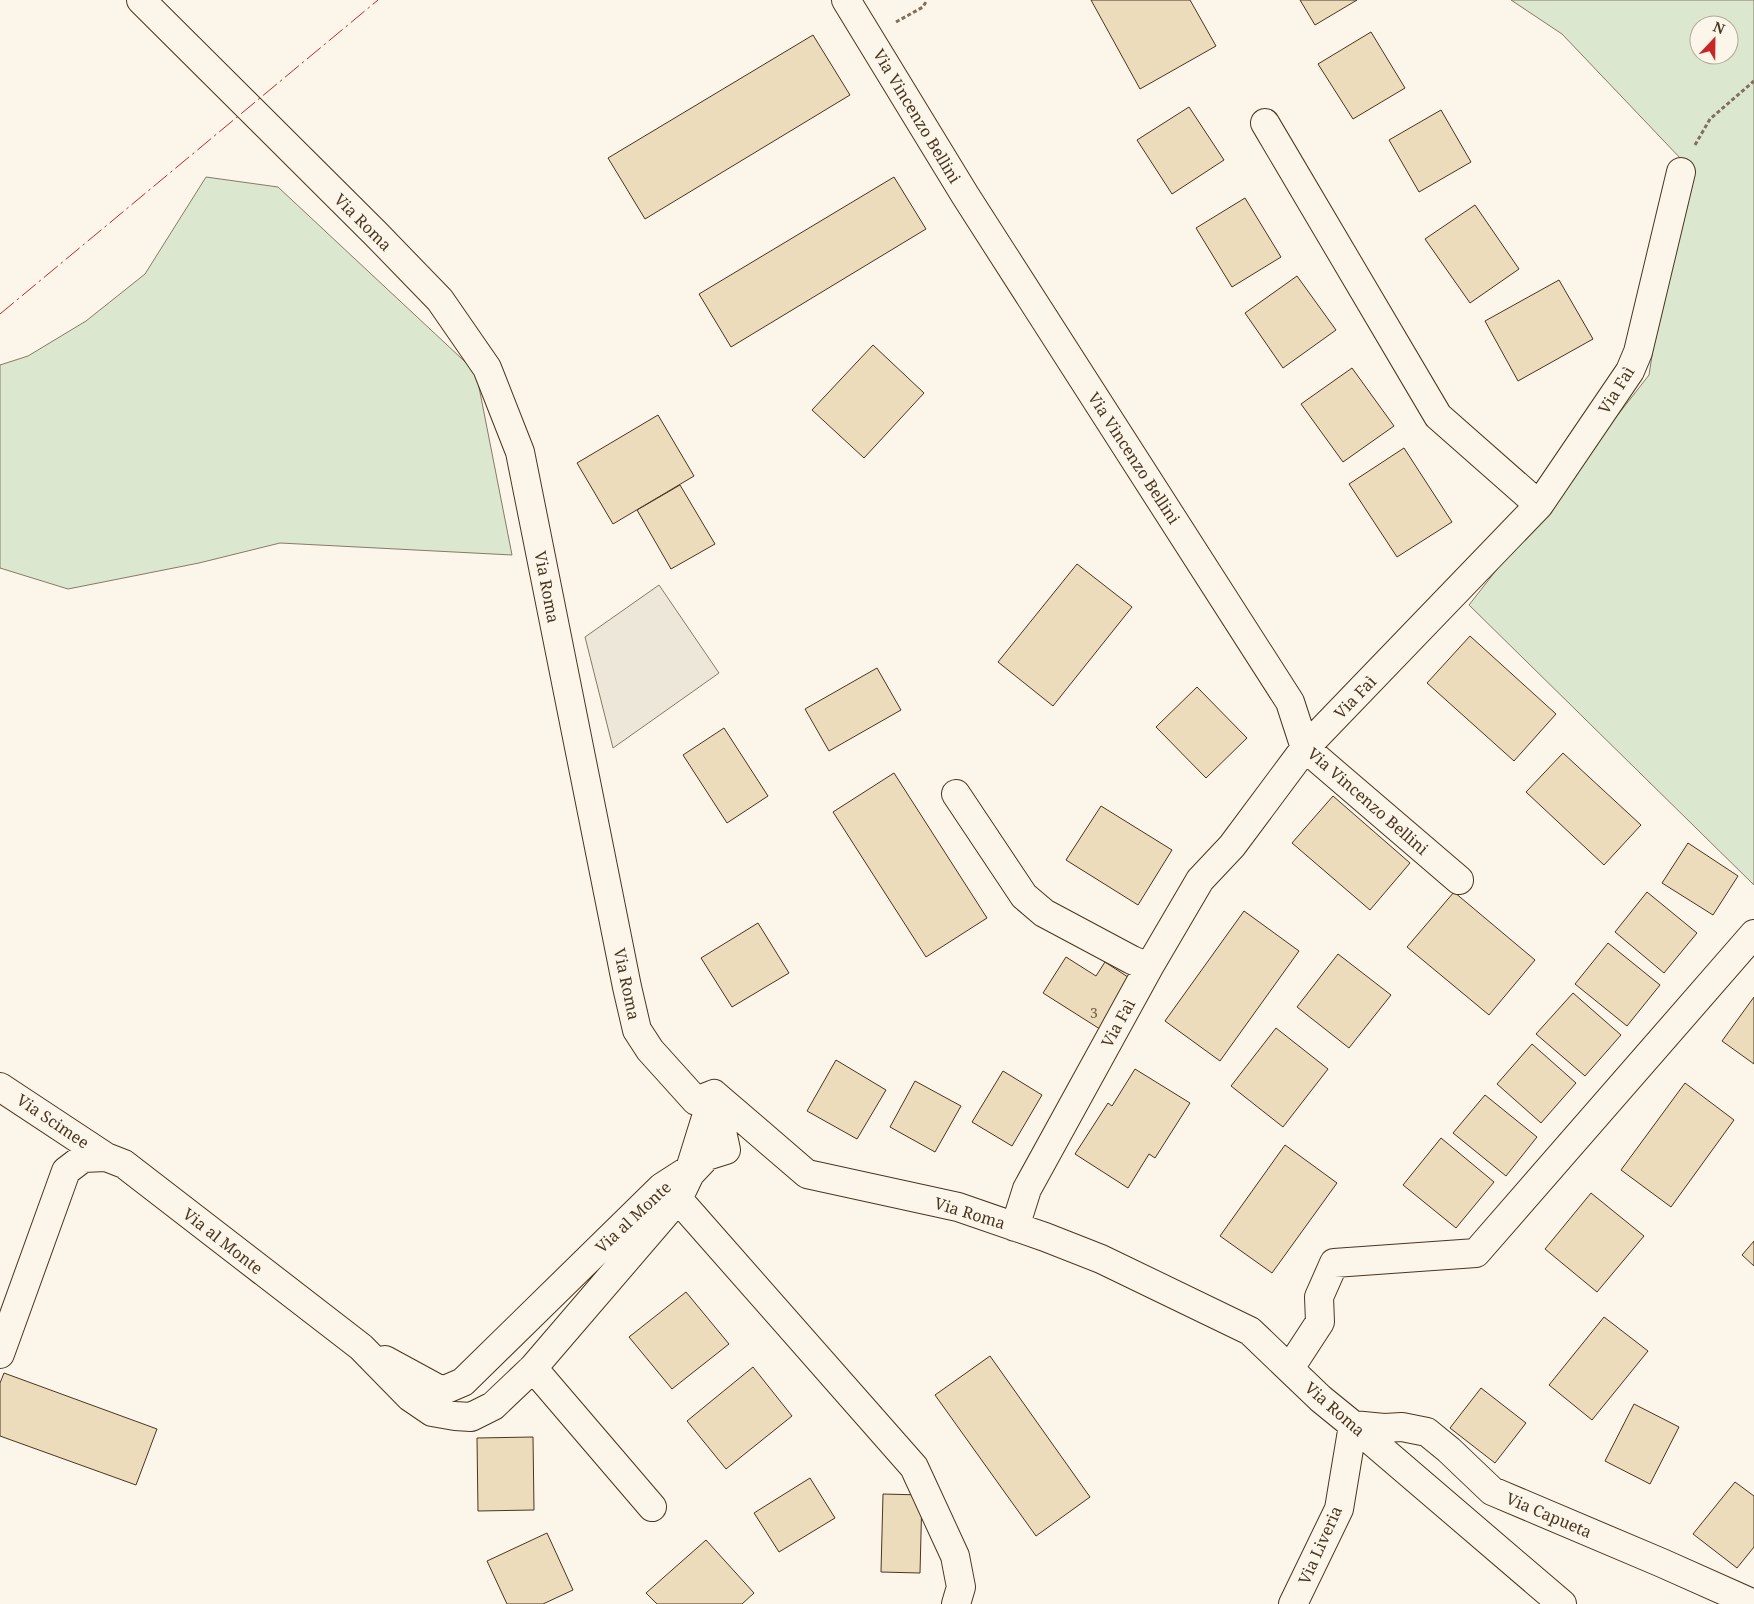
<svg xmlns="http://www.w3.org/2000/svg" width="1754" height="1604" viewBox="0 0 1754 1604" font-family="'Noto Serif',serif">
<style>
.green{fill:#dce7d0;stroke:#887966;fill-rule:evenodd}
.parking{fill:#ede7d9;stroke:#887966}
.building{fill:#ecdcbc;stroke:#4a3520}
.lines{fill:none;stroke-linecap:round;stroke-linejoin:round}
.minor-casing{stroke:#4a3520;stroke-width:30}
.path{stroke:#7f6f5c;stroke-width:3;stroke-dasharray:4 2.5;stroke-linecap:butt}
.minor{stroke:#fbf6e9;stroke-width:28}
.power{stroke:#c62828;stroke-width:1;stroke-dasharray:18 4 2.5 4;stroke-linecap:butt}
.labels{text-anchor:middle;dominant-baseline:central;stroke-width:4;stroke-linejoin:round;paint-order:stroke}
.number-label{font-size:14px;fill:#725f47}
.street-label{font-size:16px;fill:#4a3520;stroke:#fbf6e9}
</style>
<rect width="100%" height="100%" fill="#fbf6e9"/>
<path class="green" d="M 1511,0 L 1754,0 L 1754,885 L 1469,605 L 1649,375 L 1682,160 L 1562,34 ZM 1699,25 L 1729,25 L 1729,55 L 1699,55 Z
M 206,177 L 278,187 L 476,372 L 512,555 L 280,543 L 199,563 L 68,589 L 0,568 L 0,365 L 28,356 L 86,321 L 145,274 Z"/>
<path class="parking" d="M 659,585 L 719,673 L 613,748 L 585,637 Z"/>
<path class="building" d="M 1091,0 L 1190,0 L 1216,46 L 1140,89 Z
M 1300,0 L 1357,0 L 1315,25 Z
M 1371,32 L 1405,88 L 1353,119 L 1318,64 Z
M 813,35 L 850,95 L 645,219 L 608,158 Z
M 1189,107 L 1224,160 L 1172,194 L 1137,140 Z
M 1441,110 L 1471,162 L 1419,192 L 1389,140 Z
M 894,177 L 926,229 L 731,347 L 699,294 Z
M 1245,198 L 1281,257 L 1232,287 L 1196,228 Z
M 1475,205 L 1519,269 L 1470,303 L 1425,239 Z
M 1297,276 L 1336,330 L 1283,368 L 1245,313 Z
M 1559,280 L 1593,339 L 1518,381 L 1485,321 Z
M 873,345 L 924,393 L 864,458 L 812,410 Z
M 1352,368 L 1394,426 L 1343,462 L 1301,404 Z
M 658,415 L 694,476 L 613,524 L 577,463 Z
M 1404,448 L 1452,522 L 1397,557 L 1349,484 Z
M 680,485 L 715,544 L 671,569 L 637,510 Z
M 1077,564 L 1132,607 L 1053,706 L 998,662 Z
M 1470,636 L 1556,714 L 1514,761 L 1427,683 Z
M 877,668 L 901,710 L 829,751 L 805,709 Z
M 1197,687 L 1247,738 L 1206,778 L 1156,727 Z
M 724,728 L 768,796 L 727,823 L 683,755 Z
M 1563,753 L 1641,825 L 1604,865 L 1526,792 Z
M 894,773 L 987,918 L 926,957 L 833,812 Z
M 1333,796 L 1410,863 L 1370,910 L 1292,843 Z
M 1101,806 L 1172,850 L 1138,905 L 1066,860 Z
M 1688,843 L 1738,876 L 1713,915 L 1662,883 Z
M 1454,892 L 1535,960 L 1489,1015 L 1407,947 Z
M 1647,892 L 1697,933 L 1664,973 L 1615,932 Z
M 1244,911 L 1299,951 L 1220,1061 L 1165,1021 Z
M 758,923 L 789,973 L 732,1007 L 701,958 Z
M 1608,943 L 1660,985 L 1627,1026 L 1575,984 Z
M 1338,954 L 1391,995 L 1349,1048 L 1297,1007 Z
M 1066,957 L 1096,976 L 1105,962 L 1134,981 L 1103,1031 L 1043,993 Z
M 1573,993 L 1621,1035 L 1585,1076 L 1536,1034 Z
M 1754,997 L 1754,1064 L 1722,1041 Z
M 1276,1028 L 1328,1069 L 1283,1127 L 1231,1086 Z
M 1532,1044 L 1576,1083 L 1541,1123 L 1497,1084 Z
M 836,1060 L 886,1090 L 857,1139 L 807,1111 Z
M 1135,1069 L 1190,1103 L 1155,1158 L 1149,1154 L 1128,1188 L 1075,1154 L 1108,1103 L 1112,1106 Z
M 1003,1071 L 1042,1095 L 1012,1146 L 972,1122 Z
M 915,1081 L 961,1106 L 935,1152 L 890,1127 Z
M 1685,1083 L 1734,1120 L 1671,1207 L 1621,1170 Z
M 1485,1095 L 1537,1137 L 1506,1176 L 1453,1133 Z
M 1441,1138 L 1494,1182 L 1456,1228 L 1403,1185 Z
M 1285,1145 L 1337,1183 L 1272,1273 L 1220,1236 Z
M 1591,1193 L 1644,1236 L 1597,1292 L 1545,1249 Z
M 1754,1241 L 1754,1266 L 1742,1255 Z
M 686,1292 L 729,1344 L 672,1389 L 629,1337 Z
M 1604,1317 L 1648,1351 L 1592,1420 L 1549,1385 Z
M 990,1356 L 1090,1497 L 1036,1536 L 935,1395 Z
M 753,1367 L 792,1416 L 726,1469 L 687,1421 Z
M 4,1373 L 157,1429 L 136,1485 L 0,1436 L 0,1383 Z
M 1481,1388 L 1526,1423 L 1495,1463 L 1450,1428 Z
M 1634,1404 L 1679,1427 L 1650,1484 L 1605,1461 Z
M 533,1437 L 534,1510 L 478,1511 L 477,1438 Z
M 810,1478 L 835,1518 L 779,1552 L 754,1513 Z
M 1735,1482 L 1754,1496 L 1754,1547 L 1737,1568 L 1693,1534 Z
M 883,1494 L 922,1495 L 920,1573 L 881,1572 Z
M 547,1533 L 573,1590 L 543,1604 L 507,1604 L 487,1561 Z
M 706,1540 L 754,1593 L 742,1604 L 657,1604 L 646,1593 Z"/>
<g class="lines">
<defs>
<path id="minor" d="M 141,0 L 376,234 L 440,300 L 487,368 L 520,452 L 627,987 L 637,1030 L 650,1050 L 696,1101 L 714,1094 L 807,1174 L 958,1207 L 1045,1237 L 1101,1259 L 1250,1331 L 1321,1399 L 1353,1425 L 1562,1604
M 846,0 L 965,195 L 1290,702 L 1305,748 L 1459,880
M 1265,123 L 1438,416 L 1539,505
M 956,794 L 1024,896 L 1044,913 L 1132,960 L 1149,967
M 0,1087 L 106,1157 L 124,1164 L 361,1347 L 410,1397 L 432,1412 L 455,1416 L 471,1417 L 493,1406 L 533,1368 L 678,1199 L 690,1174 L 707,1156 L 726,1150 L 714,1094
M 678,1199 L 914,1467 L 955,1556 L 961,1587 L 956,1604
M 1015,1227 L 1027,1189 L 1149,967 L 1200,880 L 1232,846 L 1305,748 L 1539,505 L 1630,371 L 1638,352 L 1681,172
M 0,1354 L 66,1171 L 83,1158 L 106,1157
M 385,1360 L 442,1391 L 463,1382 L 662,1187 L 690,1169 L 713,1095
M 533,1368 L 652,1507
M 1290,1368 L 1320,1322 L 1319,1297 L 1334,1263 L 1476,1253 L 1754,934
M 1293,1604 L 1339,1509 L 1353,1425 L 1384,1428 L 1402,1427 L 1427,1432 L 1449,1450 L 1492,1491 L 1662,1563 L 1754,1604"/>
</defs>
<use href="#minor" class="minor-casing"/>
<path class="path" d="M 896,22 L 923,7 L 927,0
M 1695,145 L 1710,119 L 1754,81"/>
<use href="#minor" class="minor"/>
<path class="power" d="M 0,314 L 378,0"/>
</g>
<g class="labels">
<g class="number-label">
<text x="1094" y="1012">3</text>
</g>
<g class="street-label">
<text transform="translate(917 116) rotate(59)">Via Vincenzo Bellini</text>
<text transform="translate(363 222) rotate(45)">Via Roma</text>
<text transform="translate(1616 390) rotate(-58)">Via Faì</text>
<text transform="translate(1134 458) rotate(57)">Via Vincenzo Bellini</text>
<text transform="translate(547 587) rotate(79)">Via Roma</text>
<text transform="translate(1355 697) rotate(-46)">Via Faì</text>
<text transform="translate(1368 801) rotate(41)">Via Vincenzo Bellini</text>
<text transform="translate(627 984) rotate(78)">Via Roma</text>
<text transform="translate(1118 1023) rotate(-61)">Via Faì</text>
<text transform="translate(53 1121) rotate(34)">Via Scimee</text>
<text transform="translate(970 1213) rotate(17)">Via Roma</text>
<text transform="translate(633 1217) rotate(-43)">Via al Monte</text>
<text transform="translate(223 1241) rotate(38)">Via al Monte</text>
<text transform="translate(1335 1409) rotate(41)">Via Roma</text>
<text transform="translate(1549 1515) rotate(23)">Via Capueta</text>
<text transform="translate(1320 1545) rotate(-66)">Via Liveria</text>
</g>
</g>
<g transform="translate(1714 40) rotate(22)"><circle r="24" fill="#fbf6e9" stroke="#b4a999"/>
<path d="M0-4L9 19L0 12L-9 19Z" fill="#c62828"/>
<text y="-8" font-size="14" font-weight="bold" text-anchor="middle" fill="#4a3520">N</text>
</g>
</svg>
